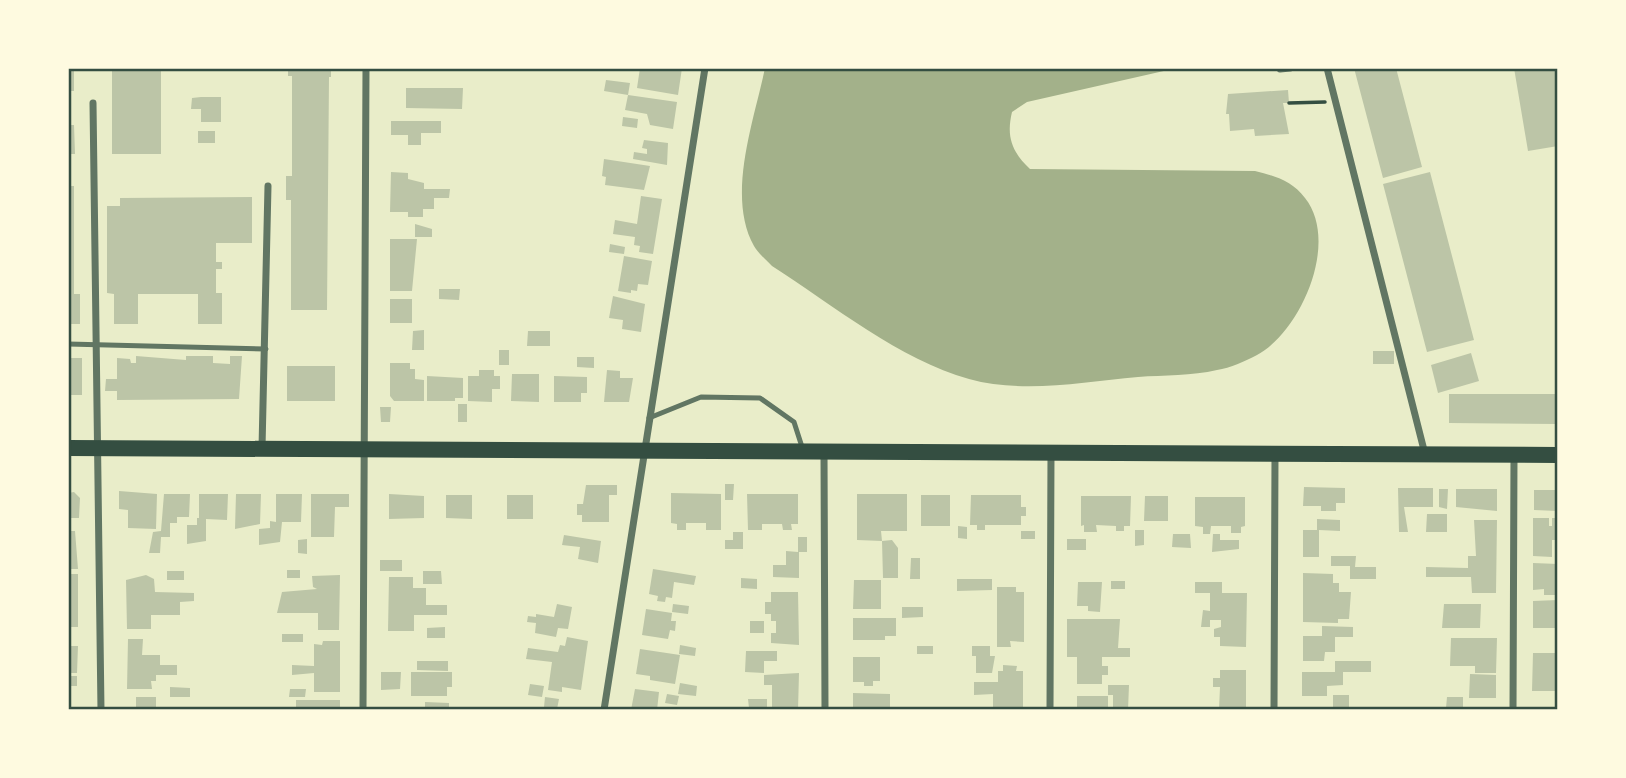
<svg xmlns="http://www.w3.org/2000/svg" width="1626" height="778" viewBox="0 0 1626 778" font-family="'Playfair Display',serif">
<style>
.water{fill:#a3b18a}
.building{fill:#bcc5a7}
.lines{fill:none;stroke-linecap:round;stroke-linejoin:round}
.path{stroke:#344e41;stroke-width:3.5}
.service{stroke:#617663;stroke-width:5}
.minor{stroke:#617663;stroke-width:7}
.primary{stroke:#344e41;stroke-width:16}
.neatline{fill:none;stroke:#344e41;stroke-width:2.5}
</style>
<rect width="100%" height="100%" fill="#e9edc9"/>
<path class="water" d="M 765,68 L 1177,68 L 1027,102 L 1012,112 C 1006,137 1012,152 1030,169 L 1255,171 C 1275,176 1292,181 1305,198 C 1340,242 1301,331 1257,355 C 1246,361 1230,368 1217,370 C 1192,376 1164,375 1138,377 C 1083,382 1023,394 969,379 C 900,360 833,305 772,266 C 766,260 758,253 754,246 C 726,196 754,121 765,68 Z"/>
<path class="building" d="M 68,68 L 74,68 L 74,91 L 68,91 Z
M 112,68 L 161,68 L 161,154 L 112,154 Z
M 288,68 L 331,68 L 331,77 L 329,77 L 327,310 L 291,310 L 291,200 L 286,200 L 286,176 L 292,176 L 292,76 L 288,76 Z
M 640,68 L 682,68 L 678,95 L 637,88 Z
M 1354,68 L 1396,68 L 1422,167 L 1383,178 Z
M 1514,68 L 1558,68 L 1558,146 L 1528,151 Z
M 606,80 L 630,83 L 628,95 L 604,91 Z
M 406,88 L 463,88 L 462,109 L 406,108 Z
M 1288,90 L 1289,103 L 1283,103 L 1289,134 L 1255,136 L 1254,129 L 1230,131 L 1229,114 L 1226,114 L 1228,94 Z
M 628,95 L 677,102 L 673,129 L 650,125 L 647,114 L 625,110 Z
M 201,97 L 221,97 L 221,122 L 201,122 L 201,109 L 191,109 L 192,98 Z
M 623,117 L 638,119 L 637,128 L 622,126 Z
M 391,121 L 441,121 L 441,133 L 421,133 L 421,145 L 408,145 L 408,135 L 391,135 Z
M 68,125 L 74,125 L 75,154 L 68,154 Z
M 198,131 L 215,131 L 215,143 L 198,143 Z
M 644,140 L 668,143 L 667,165 L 633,159 L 634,152 L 647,154 L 647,149 L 642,148 Z
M 604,159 L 650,166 L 644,190 L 605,185 L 606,177 L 602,176 Z
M 391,172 L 408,173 L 408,179 L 424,183 L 424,189 L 450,189 L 449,198 L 434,198 L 434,209 L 423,209 L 423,217 L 408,217 L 408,212 L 390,212 Z
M 1430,172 L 1474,340 L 1427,352 L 1383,184 Z
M 68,186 L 74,186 L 74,294 L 80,294 L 80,324 L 68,324 Z
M 641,196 L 662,199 L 653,254 L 639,252 L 640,246 L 634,245 L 635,237 L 613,234 L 615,220 L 637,224 Z
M 252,197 L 252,243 L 216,243 L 216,262 L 222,262 L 222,269 L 216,269 L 216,293 L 222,293 L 222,324 L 198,324 L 198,294 L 138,294 L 138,324 L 114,324 L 114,294 L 107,293 L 107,206 L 120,206 L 120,198 Z
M 415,224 L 432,229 L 432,237 L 415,237 Z
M 390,239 L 417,239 L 412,291 L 390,291 Z
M 610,244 L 625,247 L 624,254 L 609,252 Z
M 624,256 L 652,261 L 648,285 L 638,284 L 637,291 L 631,290 L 631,293 L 618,291 Z
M 439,289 L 460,289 L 459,300 L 439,299 Z
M 613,296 L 645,304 L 641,332 L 622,329 L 623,320 L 609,318 Z
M 390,299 L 412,299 L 412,323 L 390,323 Z
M 424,330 L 424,350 L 412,350 L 413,331 Z
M 528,331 L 550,331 L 550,346 L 527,346 Z
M 499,350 L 509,350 L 509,365 L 499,365 Z
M 1373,351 L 1394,351 L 1394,364 L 1373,364 Z
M 1471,353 L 1479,381 L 1438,393 L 1431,365 Z
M 136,356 L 186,360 L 186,356 L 213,356 L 213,363 L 230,364 L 230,356 L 242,356 L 239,399 L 117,400 L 117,391 L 105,391 L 106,379 L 117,379 L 117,358 L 130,359 L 131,363 L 136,363 Z
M 577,357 L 594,357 L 594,368 L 577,367 Z
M 68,358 L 82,358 L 82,395 L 68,395 Z
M 390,363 L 410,363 L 410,369 L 415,369 L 415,379 L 424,380 L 424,401 L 394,401 L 390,396 Z
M 287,366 L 335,366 L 335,401 L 287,401 Z
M 479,370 L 494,370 L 494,376 L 500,376 L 500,389 L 492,389 L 492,402 L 468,401 L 468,376 L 479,376 Z
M 607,370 L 620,371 L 620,378 L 633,378 L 629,402 L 604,402 Z
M 512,374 L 539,374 L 539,402 L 511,401 Z
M 427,376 L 463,378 L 463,398 L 455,398 L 455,401 L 427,401 Z
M 554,376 L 587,377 L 587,393 L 581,393 L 581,402 L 554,402 Z
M 1449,394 L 1558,394 L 1558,424 L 1449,423 Z
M 458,404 L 467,404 L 467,422 L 458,422 Z
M 380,407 L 391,407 L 390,422 L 381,422 Z
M 725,484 L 734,484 L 733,500 L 725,500 Z
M 586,485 L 617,485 L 617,495 L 609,495 L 609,522 L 582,522 L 582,515 L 577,515 L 577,504 L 583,504 Z
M 1304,487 L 1345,488 L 1345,503 L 1336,503 L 1336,511 L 1321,511 L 1321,506 L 1303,506 Z
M 1398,488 L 1433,488 L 1433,507 L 1404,507 L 1408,532 L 1399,532 Z
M 1439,489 L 1448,489 L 1447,509 L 1439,507 Z
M 1456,489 L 1497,489 L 1497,511 L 1456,507 Z
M 1534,490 L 1558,490 L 1558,511 L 1534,510 Z
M 119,491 L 157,494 L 156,529 L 128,528 L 128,510 L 119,509 Z
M 74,492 L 80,498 L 79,518 L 68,518 L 68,493 Z
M 671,493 L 721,494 L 721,530 L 706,530 L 706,523 L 686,523 L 686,530 L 677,530 L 677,524 L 671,523 Z
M 164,494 L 190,494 L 189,517 L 177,517 L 177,523 L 170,523 L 170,537 L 161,537 L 160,553 L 149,553 L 153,532 L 161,531 Z
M 199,494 L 228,494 L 227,520 L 206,519 L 206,541 L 187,544 L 187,525 L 197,525 L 197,518 L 199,518 Z
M 236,494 L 261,494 L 260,524 L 235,529 Z
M 276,494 L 302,494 L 301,522 L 282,522 L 280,542 L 259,545 L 259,529 L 270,528 L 270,521 L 276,522 Z
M 311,494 L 349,494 L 349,507 L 335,507 L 334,537 L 311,537 Z
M 389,494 L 424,496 L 424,518 L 389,519 Z
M 747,494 L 798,494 L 798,524 L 791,524 L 792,530 L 783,530 L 782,524 L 762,524 L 762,530 L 748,530 Z
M 857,494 L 907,494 L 907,531 L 881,531 L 882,541 L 857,540 Z
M 446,495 L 472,495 L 472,519 L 446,518 Z
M 507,495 L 533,495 L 533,519 L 507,519 Z
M 921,495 L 950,495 L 950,526 L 921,526 Z
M 971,495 L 1021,495 L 1021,507 L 1026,507 L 1026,516 L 1021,516 L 1021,525 L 985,525 L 985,530 L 977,530 L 977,525 L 970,525 Z
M 1081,496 L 1131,496 L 1130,526 L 1124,526 L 1124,531 L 1116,531 L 1116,526 L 1096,525 L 1097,532 L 1084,532 L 1084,525 L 1081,526 Z
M 1145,496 L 1168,496 L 1168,521 L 1144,521 Z
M 1195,497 L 1245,497 L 1245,526 L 1241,527 L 1241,533 L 1231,533 L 1231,526 L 1211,526 L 1210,534 L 1203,534 L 1203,527 L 1195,526 Z
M 1427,514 L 1447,514 L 1447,532 L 1426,532 Z
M 1533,518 L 1549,518 L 1549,526 L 1552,526 L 1552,518 L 1558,518 L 1558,540 L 1552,540 L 1552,557 L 1533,556 Z
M 1317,519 L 1340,520 L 1340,531 L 1319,530 L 1319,557 L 1303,557 L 1303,530 L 1317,530 Z
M 1474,520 L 1497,520 L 1496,593 L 1472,593 L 1471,577 L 1426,577 L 1426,567 L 1468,568 L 1468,556 L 1476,556 Z
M 958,526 L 967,527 L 967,539 L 958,538 Z
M 1135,530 L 1144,530 L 1144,545 L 1135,546 Z
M 68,531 L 75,531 L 78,569 L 68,569 Z
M 1021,531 L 1035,531 L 1035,539 L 1021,539 Z
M 733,532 L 743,532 L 743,549 L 725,549 L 725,540 L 733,540 Z
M 1173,534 L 1190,534 L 1191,548 L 1172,547 Z
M 1213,534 L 1220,534 L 1220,540 L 1239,540 L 1239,549 L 1212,552 Z
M 564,535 L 601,541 L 598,563 L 578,559 L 580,547 L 562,545 Z
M 798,537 L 807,537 L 807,552 L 799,552 L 799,578 L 773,577 L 773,565 L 786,565 L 786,551 L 798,552 Z
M 307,539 L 307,554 L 298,553 L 298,540 Z
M 1067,539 L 1086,539 L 1086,550 L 1067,550 Z
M 892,540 L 898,548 L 898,578 L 883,578 L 882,541 Z
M 1331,556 L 1356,556 L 1355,567 L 1376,567 L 1376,579 L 1350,579 L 1350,566 L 1331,566 Z
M 911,558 L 920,558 L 920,579 L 910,579 Z
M 380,560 L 402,560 L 402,571 L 380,571 Z
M 1533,563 L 1558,564 L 1558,595 L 1544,595 L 1544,589 L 1533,590 Z
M 653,569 L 696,576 L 694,585 L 674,582 L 672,598 L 666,597 L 665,602 L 657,601 L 658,596 L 649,594 Z
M 287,570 L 300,570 L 300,578 L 287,578 Z
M 167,571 L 184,571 L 184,580 L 167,580 Z
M 423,571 L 441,571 L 442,584 L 423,584 Z
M 1303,573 L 1333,574 L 1333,583 L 1339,583 L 1339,592 L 1351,592 L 1349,619 L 1338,619 L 1338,623 L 1303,622 Z
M 68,574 L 78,574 L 78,627 L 68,627 Z
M 146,575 L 154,579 L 155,592 L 194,593 L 194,601 L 180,602 L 180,615 L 151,615 L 151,629 L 127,629 L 126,580 Z
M 340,575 L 339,630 L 318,630 L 318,613 L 277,613 L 282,592 L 317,589 L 313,587 L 312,576 Z
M 389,577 L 413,577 L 413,588 L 426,588 L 426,605 L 447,605 L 447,615 L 414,615 L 414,631 L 388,631 Z
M 741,578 L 757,579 L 757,589 L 741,588 Z
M 957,579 L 992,579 L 992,590 L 957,591 Z
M 854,580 L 881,580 L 881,609 L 853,609 Z
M 1111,581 L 1125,581 L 1125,589 L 1111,589 Z
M 1078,582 L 1102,582 L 1100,612 L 1088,611 L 1088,606 L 1077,606 Z
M 1195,582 L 1222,582 L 1222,593 L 1247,593 L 1246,647 L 1220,646 L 1220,637 L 1214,637 L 1214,629 L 1221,627 L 1221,620 L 1210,620 L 1210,627 L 1201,627 L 1203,610 L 1210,611 L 1210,593 L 1195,593 Z
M 997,587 L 1016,587 L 1016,592 L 1024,592 L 1024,642 L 1010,641 L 1011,647 L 997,647 Z
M 771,592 L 798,592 L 799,645 L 771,643 L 771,633 L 776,633 L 776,621 L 771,621 L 771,614 L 765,614 L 765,602 L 771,602 Z
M 1558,600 L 1558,628 L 1533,628 L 1533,601 Z
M 557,604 L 572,607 L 568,629 L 558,628 L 556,637 L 535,633 L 536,623 L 527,622 L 528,616 L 536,617 L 536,614 L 554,617 Z
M 673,604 L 689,606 L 688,614 L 672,612 Z
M 1444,604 L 1481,604 L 1480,628 L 1442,628 Z
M 902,607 L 923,607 L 923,617 L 902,618 Z
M 646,609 L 672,613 L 671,621 L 676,621 L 675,631 L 670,630 L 668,639 L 642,635 Z
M 853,618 L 896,618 L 896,636 L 885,636 L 885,640 L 853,640 Z
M 1067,619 L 1120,619 L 1118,648 L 1130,648 L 1130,657 L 1102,657 L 1102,666 L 1108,666 L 1108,675 L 1102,675 L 1102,684 L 1077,684 L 1077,657 L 1067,657 Z
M 750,621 L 764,621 L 764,633 L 750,633 Z
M 1322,626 L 1353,627 L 1353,637 L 1335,637 L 1335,652 L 1325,652 L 1324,661 L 1303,661 L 1303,636 L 1322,636 Z
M 445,627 L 445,638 L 427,638 L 427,628 Z
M 282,634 L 303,634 L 303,642 L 282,642 Z
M 567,637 L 588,641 L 581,690 L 562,687 L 562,692 L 548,690 L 552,662 L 526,659 L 528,648 L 558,652 L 560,645 L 565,646 Z
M 1451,638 L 1497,638 L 1496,673 L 1475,673 L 1475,666 L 1450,666 Z
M 128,639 L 143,639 L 142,655 L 160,655 L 160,665 L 177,665 L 177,675 L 156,675 L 156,681 L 151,681 L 152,689 L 127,689 Z
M 323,641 L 340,641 L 340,692 L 314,692 L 314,673 L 292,675 L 292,665 L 314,666 L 314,644 L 322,645 Z
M 680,645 L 696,648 L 695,656 L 679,654 Z
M 68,646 L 78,646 L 77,673 L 68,673 Z
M 917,646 L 933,646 L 933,654 L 917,654 Z
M 972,646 L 990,646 L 990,656 L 995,656 L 992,673 L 976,673 L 976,656 L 972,656 Z
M 640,649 L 680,655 L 675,684 L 650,680 L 650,676 L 636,674 Z
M 746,651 L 777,651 L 777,661 L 764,661 L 764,673 L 745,672 Z
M 1533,653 L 1558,653 L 1558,691 L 1532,691 Z
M 853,657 L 880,657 L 880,681 L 873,681 L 873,686 L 864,686 L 864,682 L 853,682 Z
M 417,661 L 448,661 L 448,671 L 417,670 Z
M 1335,661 L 1371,661 L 1371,672 L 1343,672 L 1343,685 L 1327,686 L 1327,696 L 1302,696 L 1302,672 L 1335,672 Z
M 1003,665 L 1017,666 L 1016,671 L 1023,671 L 1023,710 L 993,709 L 993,694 L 974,695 L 974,682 L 998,682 L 998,671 L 1003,671 Z
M 1220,670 L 1246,670 L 1246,710 L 1219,710 L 1220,687 L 1213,687 L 1213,678 L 1220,678 Z
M 381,672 L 401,672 L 400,689 L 381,690 Z
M 411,672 L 452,672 L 452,687 L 447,687 L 447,696 L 411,696 Z
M 799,673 L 798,710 L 772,710 L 772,685 L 764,685 L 764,675 Z
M 1470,674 L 1496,675 L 1496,698 L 1469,698 Z
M 68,676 L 77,676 L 77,686 L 68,686 Z
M 680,683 L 697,686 L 696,696 L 678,694 Z
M 530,684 L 544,686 L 542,697 L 528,695 Z
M 1108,685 L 1129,685 L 1128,710 L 1113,710 L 1113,695 L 1108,695 Z
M 170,687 L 190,688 L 190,697 L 170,697 Z
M 290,689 L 306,689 L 305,697 L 289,697 Z
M 635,689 L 659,692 L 657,710 L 631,710 Z
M 853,693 L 890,694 L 890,710 L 853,710 Z
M 667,694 L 679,696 L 677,705 L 665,703 Z
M 1333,695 L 1349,695 L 1349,707 L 1333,707 Z
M 1077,696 L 1108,696 L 1108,709 L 1077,710 Z
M 136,697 L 156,697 L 156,707 L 136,707 Z
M 545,697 L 559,699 L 557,709 L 544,707 Z
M 1447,697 L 1463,697 L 1463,708 L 1446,708 Z
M 748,699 L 767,699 L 767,710 L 749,708 Z
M 296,700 L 340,700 L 340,710 L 296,708 Z
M 425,702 L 449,703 L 449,710 L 425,710 Z
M 1302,707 L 1328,707 L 1328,710 L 1302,710 Z"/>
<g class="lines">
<path class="path" d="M 1289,103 L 1325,102"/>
<path class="service" d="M 68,344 L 266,349
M 649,418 L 701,397 L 760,398 L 794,422 L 803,450"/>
<path class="minor" d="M 1327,68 L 1425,454
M 1280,69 L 1290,68
M 93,103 L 101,710
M 262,448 L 268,186
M 824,451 L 825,710
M 363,710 L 366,68
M 604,710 L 705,68
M 1050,710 L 1051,453
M 1274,710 L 1275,455
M 1513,710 L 1514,456"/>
<path class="primary" d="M 68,448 L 1558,455"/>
</g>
<rect width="1626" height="778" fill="none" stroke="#fefae0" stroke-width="140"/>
<rect x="70" y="70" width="1486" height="638" class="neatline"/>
</svg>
